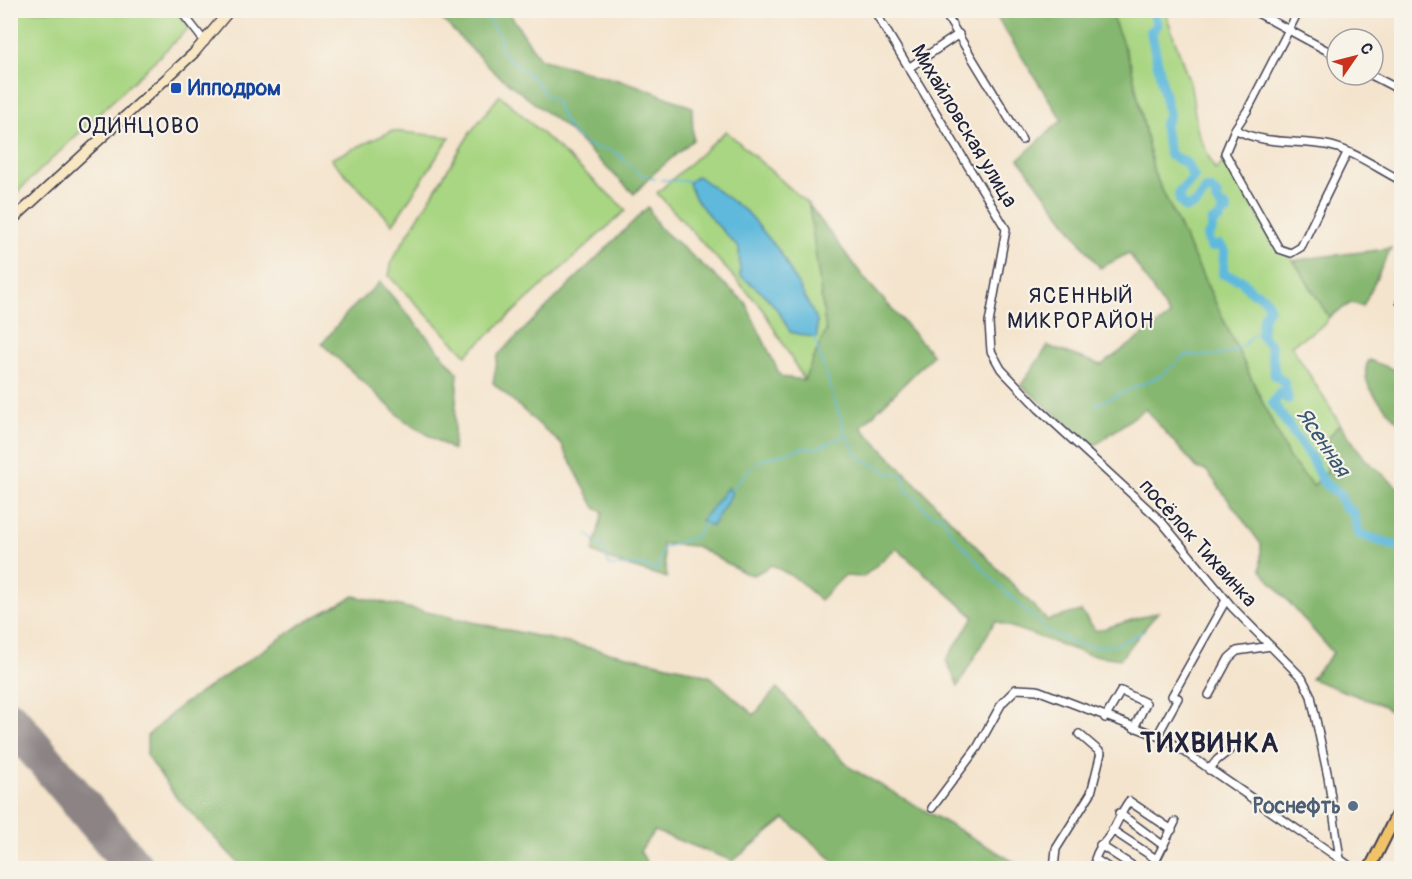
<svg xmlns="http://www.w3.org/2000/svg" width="1412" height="879" viewBox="0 0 1412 879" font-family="Pangolin,sans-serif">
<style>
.green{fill:#a9d682;stroke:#667c5e;stroke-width:1.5}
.forest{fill:#86b770;stroke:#546c56;stroke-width:1.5}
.water{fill:#5eb9dc;stroke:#406e8c;stroke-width:1.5}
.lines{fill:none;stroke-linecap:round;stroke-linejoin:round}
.stream{stroke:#5eb9dc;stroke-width:1.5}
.river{stroke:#5eb9dc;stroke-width:10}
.runway{stroke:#8b8384;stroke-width:38}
.street-casing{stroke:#423f51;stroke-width:10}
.secondary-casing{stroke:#423f51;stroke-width:12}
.primary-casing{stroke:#423f51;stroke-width:14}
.street{stroke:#fff;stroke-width:7}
.secondary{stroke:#f9e7c3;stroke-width:9}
.primary{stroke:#f1c369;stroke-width:10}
.transit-dot{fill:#1a4fb4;stroke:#f7f3e8;stroke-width:2}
.service-dot{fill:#5c6f8a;stroke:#f7f3e8;stroke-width:2}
.labels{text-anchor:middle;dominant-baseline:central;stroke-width:4.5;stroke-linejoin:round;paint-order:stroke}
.transit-label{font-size:21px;font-weight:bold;fill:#164399;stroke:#f7f3e8;text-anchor:start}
.street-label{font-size:21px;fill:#22223b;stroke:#f7f3e8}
.service-label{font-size:21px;font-weight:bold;fill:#4e5e75;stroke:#f7f3e8;text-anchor:end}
.neighbourhood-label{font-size:22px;letter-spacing:1.5px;fill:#22223b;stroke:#f7f3e8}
.water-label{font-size:22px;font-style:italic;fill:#375773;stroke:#f7f3e8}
.district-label{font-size:27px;font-weight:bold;letter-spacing:1.5px;fill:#22223b;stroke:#f7f3e8}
</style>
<rect width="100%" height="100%" fill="#f7f3e8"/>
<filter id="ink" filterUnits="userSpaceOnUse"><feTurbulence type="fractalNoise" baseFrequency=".0167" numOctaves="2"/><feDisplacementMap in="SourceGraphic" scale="12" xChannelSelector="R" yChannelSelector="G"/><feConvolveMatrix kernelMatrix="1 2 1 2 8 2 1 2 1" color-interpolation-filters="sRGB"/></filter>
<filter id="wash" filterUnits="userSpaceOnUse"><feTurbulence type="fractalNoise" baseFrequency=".008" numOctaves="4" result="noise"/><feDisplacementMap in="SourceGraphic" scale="24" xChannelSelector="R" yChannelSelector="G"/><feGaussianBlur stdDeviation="1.35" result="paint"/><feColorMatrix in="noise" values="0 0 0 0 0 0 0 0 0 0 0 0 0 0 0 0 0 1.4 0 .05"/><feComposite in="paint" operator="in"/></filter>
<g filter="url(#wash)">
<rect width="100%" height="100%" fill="#f4e4cd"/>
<path class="green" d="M 11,11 L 177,11 L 190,27 L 11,198 Z
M 1110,11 L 1165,11 L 1191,87 L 1198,133 L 1215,170 L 1224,162 L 1231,168 L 1270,237 L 1294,261 L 1329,317 L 1324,325 L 1291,345 L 1340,424 C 1324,440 1324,450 1328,471 L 1313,486 L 1289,458 L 1154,173 L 1131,65 Z
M 500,95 L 626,210 L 466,355 L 389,276 L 392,260 L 470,133 Z
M 392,131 L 450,137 L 393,224 L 331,159 Z
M 726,131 L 809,205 L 826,331 L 804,380 L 762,308 L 657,193 Z"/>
<path class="forest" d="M 434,11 L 508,11 L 540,59 L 636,85 L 692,107 L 693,140 L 652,175 L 634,194 L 565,127 L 494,72 Z
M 993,11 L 1110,11 L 1131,65 L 1154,173 L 1289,458 L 1313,486 L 1328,471 C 1324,448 1323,441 1340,424 L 1365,459 L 1401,490 L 1401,745 L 1392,713 L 1384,706 L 1311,679 L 1333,653 L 1261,570 L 1261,544 L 1207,471 L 1197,468 L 1145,409 L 1094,446 L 1021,385 L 1048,346 L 1101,365 L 1170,316 L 1129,253 L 1100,268 L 1019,159 L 1062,120 Z
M 809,205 L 865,279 L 933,355 L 861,427 L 1047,620 L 1081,611 L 1096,631 L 1158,612 L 1120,659 L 1086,654 L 995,621 L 958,686 L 946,660 L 974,617 L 896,548 L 863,577 L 844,576 L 820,600 L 797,579 L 772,565 L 754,575 L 745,573 L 696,546 L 662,544 L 667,578 L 618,563 L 593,552 L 603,512 L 595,508 L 561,444 L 493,383 L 498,355 L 648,207 L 659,227 L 745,302 L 781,377 L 804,380 L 826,331 Z
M 1391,248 L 1363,306 L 1351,303 L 1329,317 L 1294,261 C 1326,254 1358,254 1391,248 Z
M 380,282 L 458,373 L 453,450 L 405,421 L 322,344 L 348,312 Z
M 1369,360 L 1398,371 L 1401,375 L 1401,425 C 1387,408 1355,384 1369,360 Z
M 354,596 L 686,669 L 711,677 L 754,715 L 777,688 L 849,767 L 1025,868 L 842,868 L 785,819 L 733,861 L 654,831 L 640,851 L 650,868 L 243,868 L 176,797 L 147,756 L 147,736 L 179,707 L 302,624 Z"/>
<path class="water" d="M 698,176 L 748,213 L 780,252 L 817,320 L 817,338 L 790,332 C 776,304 766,294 740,276 L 739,248 C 725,233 691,201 689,182 Z
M 728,487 L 732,494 L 712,526 L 701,521 Z"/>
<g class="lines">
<path class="stream" d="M 476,10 L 486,17 L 501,37 L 500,47 L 503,53 L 536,81 L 545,94 L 557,102 C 561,122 575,141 594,148 C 600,150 607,148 613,151 C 630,162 633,175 655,179
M 661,180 L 690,181
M 814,337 L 846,435 L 859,457 L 890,474 L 896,473 L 903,476 L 906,491 L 915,496 L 929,514 L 942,516 L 951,532 L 994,581 L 1047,631 L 1070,642 L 1093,647 L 1117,645 L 1142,632
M 1095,405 L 1160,376 L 1186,355 C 1212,356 1238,359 1253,334 L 1261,335
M 731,490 L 749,469 L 761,460 L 801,448 L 817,448 L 846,435
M 587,534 L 603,548 L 609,566 L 641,565 L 657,570 L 663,548 L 695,537 L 706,522"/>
<path class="river" d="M 1153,10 L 1157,25 L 1151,32 L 1169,116 L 1164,125 L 1170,155 L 1186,163 L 1194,177 L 1179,193 L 1180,201 L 1186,208 L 1197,203 L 1206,189 L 1210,189 L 1217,195 L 1216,200 L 1222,207 L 1226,208 L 1227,211 L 1222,212 L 1220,218 L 1212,222 L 1212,230 L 1207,237 L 1211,247 L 1219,245 L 1224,250 L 1223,274 L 1241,280 L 1253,293 C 1261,293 1267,300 1269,307 L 1263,319 L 1261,335 L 1271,346 L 1275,375 L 1284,382 L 1288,399 L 1280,393 L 1273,403 L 1311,458 L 1324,483 L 1340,495 L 1344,506 L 1353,512 L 1359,534 L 1402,548"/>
<path class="runway" d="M 10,719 L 135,868"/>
</g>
</g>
<g filter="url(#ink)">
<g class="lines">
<defs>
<path id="street" d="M 180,10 L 205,42
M 874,10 L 1006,229 L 989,323 L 991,351 L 1001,369 L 1039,409 L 1161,521 L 1232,607 L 1302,678 L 1311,696 L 1328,777 L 1340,859 L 1352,868
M 943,10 L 1022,140
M 1252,10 L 1337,56
M 1299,10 L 1247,111 L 1235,129 L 1225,153 L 1279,249 L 1291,253 L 1301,247 L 1347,153
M 910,67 L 959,34
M 1371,75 L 1402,91
M 1235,129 C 1262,145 1296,140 1326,145 C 1351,149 1378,169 1402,181
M 1400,302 L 1402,299
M 1209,695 L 1229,658 L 1237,651 L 1271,646
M 1105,718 L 1121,691 L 1146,703 L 1134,728
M 1157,736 L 1178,698 L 1172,696 L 1226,600
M 1209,770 L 1217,760 L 1241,741
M 932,808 L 977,748 L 1002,703 L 1016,689 L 1037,690 L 1166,739 L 1340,859
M 1119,813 L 1164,846
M 1112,830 L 1156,859
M 1100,845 L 1136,868
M 1054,868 L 1056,849 L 1091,793 L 1101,753 L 1079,734
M 1109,868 L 1095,859 C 1098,850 1101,846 1107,839 C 1116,828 1120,813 1129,801 L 1172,830
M 1152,868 L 1175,822"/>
<path id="secondary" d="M 10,222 L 194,53 L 230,10"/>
<path id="primary" d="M 1370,868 L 1402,804"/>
</defs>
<use href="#street" class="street-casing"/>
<use href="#secondary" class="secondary-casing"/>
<use href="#primary" class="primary-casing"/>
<use href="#street" class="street"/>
<use href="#secondary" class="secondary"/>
<use href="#primary" class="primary"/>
</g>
</g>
<rect class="transit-dot" x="170" y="82" width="12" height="12" rx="3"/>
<circle class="service-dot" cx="1353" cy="806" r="6"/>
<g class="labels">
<g class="transit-label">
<text x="188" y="88">Ипподром</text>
</g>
<g class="street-label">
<text transform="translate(964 126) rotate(59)">Михайловская улица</text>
<text transform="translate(1198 543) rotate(48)">посёлок Тихвинка</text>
</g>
<g class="service-label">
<text x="1341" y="806">Роснефть</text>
</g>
<g class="neighbourhood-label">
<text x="139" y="126">ОДИНЦОВО</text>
<text x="1081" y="296">ЯСЕННЫЙ<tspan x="1081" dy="25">МИКРОРАЙОН</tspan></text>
</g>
<g class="water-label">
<text transform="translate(1323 442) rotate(56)">Ясенная</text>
</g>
<g class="district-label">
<text x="1210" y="743">ТИХВИНКА</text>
</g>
</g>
<rect width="1412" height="879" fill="none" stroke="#f7f3e8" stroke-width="36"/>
<g transform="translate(1355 57) rotate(55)"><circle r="28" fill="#f7f3e8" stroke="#a29fa3" stroke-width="1.5"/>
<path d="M0-4.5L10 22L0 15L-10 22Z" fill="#c8321e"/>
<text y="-9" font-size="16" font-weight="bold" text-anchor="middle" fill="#22223b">С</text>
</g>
</svg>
